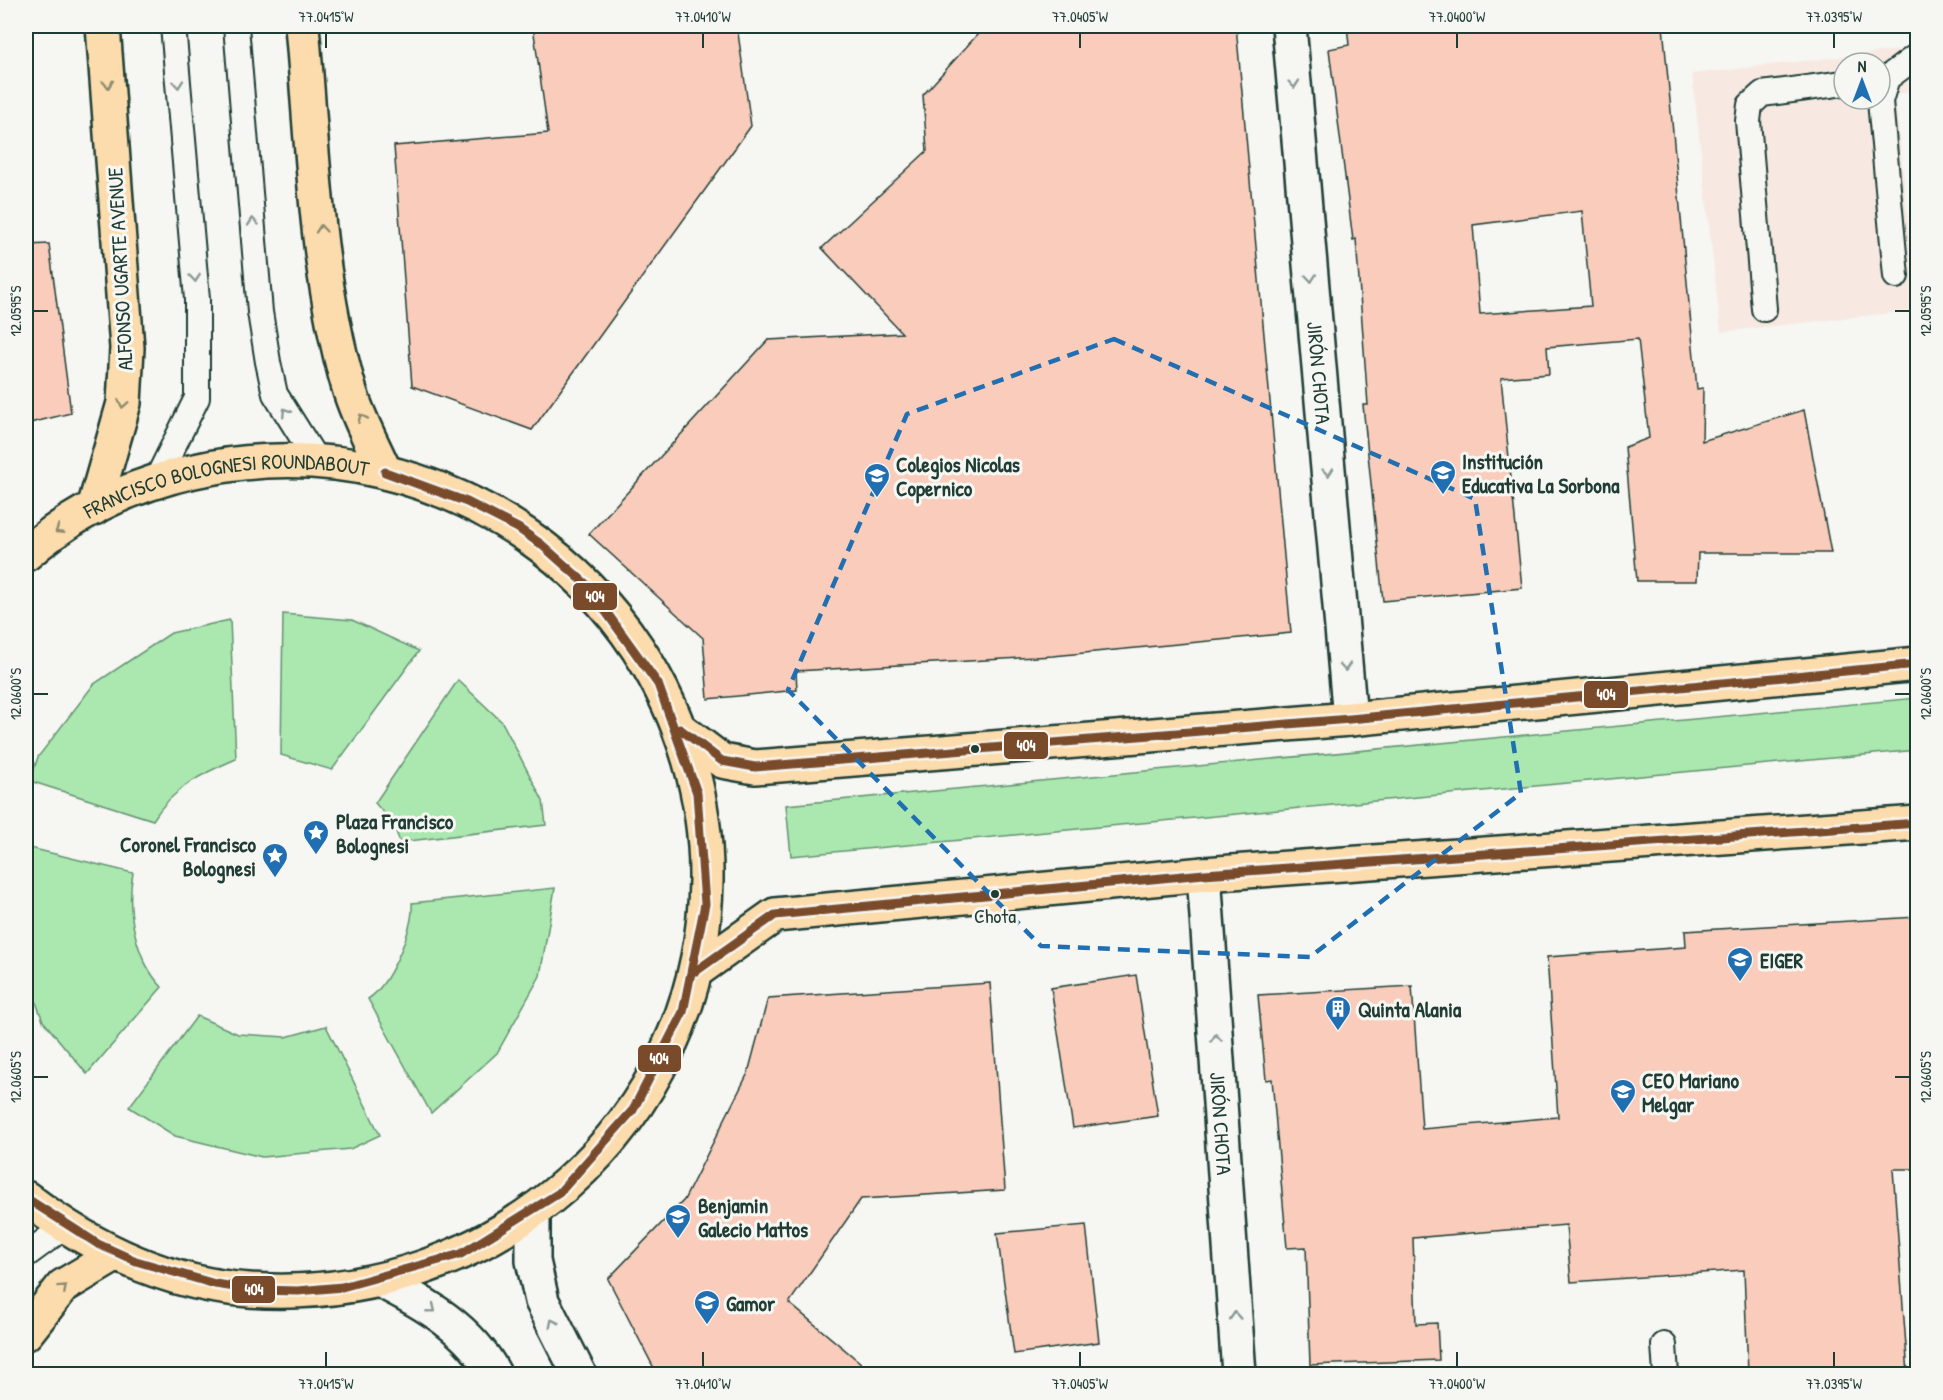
<svg xmlns="http://www.w3.org/2000/svg" width="1943" height="1400" viewBox="0 0 1943 1400" font-family="'Patrick Hand',sans-serif">
<style>
.built{fill:#f7e9e2;fill-rule:evenodd}
.green{fill:#aae8af;stroke:#649272;stroke-width:1.5}
.building{fill:#f9ccbb;stroke:#1f3d34;stroke-width:1.5;fill-rule:evenodd}
.lines{fill:none;stroke-linecap:round;stroke-linejoin:round}
.service-casing{stroke:#1f3d34;stroke-width:28}
.minor-casing{stroke:#1f3d34;stroke-width:38}
.secondary-casing{stroke:#1f3d34;stroke-width:38}
.primary-casing{stroke:#1f3d34;stroke-width:38}
.service{stroke:#f6f6f2;stroke-width:24}
.minor{stroke:#f6f6f2;stroke-width:33}
.secondary{stroke:#f6f6f2;stroke-width:33}
.primary{stroke:#fcdcac;stroke-width:33}
.bus-1-casing{stroke:#f6f6f2;stroke-width:14}
.bus-1{stroke:#7a4b2a;stroke-width:9}
.oneway{stroke:#8e8c70}
.oneway2{stroke:#8a9a93}
.marked{fill:none;stroke:#1f6fb2;stroke-width:4.5;stroke-dasharray:12 8;stroke-linejoin:round}
.ticks{fill:none;stroke:#1f3d34;stroke-width:2}
.bus-dot{fill:#1f3d34;stroke:#f6f6f2;stroke-width:2}
.labels{text-anchor:middle;dominant-baseline:central;stroke-width:6;stroke-linejoin:round;paint-order:stroke}
.bus-label{font-size:20px;fill:#1f3d34;stroke:#f6f6f2}
.street-label{font-size:21px;fill:#1f3d34;stroke:#f6f6f2}
.poi-label{font-size:21px;font-weight:bold;fill:#1f3d34;stroke:#f6f6f2;text-anchor:start}
.line-badge{stroke:#f6f6f2;stroke-width:2}
.badge-label{font-size:16px;text-anchor:middle;font-weight:bold;fill:#fff}
.neatline{fill:none;stroke:#1f3d34;stroke-width:2}
.ticks-label{font-size:15px;text-anchor:middle;fill:#1f3d34}
</style>
<rect width="100%" height="100%" fill="#f6f6f2"/>
<filter id="ink" filterUnits="userSpaceOnUse"><feTurbulence type="fractalNoise" baseFrequency=".0167" numOctaves="2"/><feDisplacementMap in="SourceGraphic" scale="12" xChannelSelector="R" yChannelSelector="G"/><feConvolveMatrix kernelMatrix="1 2 1 2 8 2 1 2 1" color-interpolation-filters="sRGB"/></filter>
<g filter="url(#ink)">
<path class="built" d="M 1917,48 L 1917,91 L 1895,94 L 1917,310 L 1721,332 L 1692,74 ZM 1844,63 L 1880,63 L 1880,99 L 1844,99 Z"/>
<path class="green" d="M 283,614 L 352,620 L 419,651 L 332,770 L 281,755 Z
M 230,620 L 236,759 C 203,773 173,788 153,820 L 30,781 L 38,757 L 94,684 L 171,633 Z
M 458,680 L 502,722 L 543,801 L 546,825 L 400,842 L 393,824 L 375,803 Z
M 1917,698 L 1917,750 L 791,856 L 786,805 Z
M 26,847 L 133,873 C 126,909 135,959 162,987 L 87,1074 L 43,1021 L 26,975 Z
M 555,888 L 540,976 L 497,1053 L 431,1113 L 368,999 C 390,985 414,928 412,903 Z
M 197,1016 L 238,1034 L 286,1037 L 326,1026 L 380,1135 L 350,1149 L 262,1157 L 175,1136 L 129,1107 Z"/>
<path class="building" d="M 533,26 L 737,26 L 751,126 L 532,430 L 412,386 L 394,146 L 548,133 Z
M 985,26 L 1236,26 L 1291,633 L 1053,656 L 796,671 L 797,690 L 708,699 L 703,638 L 589,534 L 768,340 L 902,333 L 822,248 L 927,151 L 923,95 Z
M 1347,26 L 1663,26 L 1697,389 L 1703,388 L 1702,441 L 1804,410 L 1831,553 L 1698,553 L 1697,581 L 1637,581 L 1625,447 L 1649,438 L 1638,339 L 1547,347 L 1549,374 L 1501,378 L 1522,588 L 1383,601 L 1363,405 L 1368,405 L 1356,239 L 1353,240 L 1329,49 L 1349,45 ZM 1582,211 L 1591,306 L 1480,314 L 1473,225 Z
M 49,244 L 71,413 L 26,424 L 26,245 Z
M 1917,917 L 1917,1169 L 1893,1169 L 1908,1374 L 1748,1374 L 1744,1270 L 1571,1282 L 1566,1225 L 1413,1238 L 1416,1324 L 1437,1323 L 1439,1360 L 1310,1365 L 1306,1247 L 1287,1248 L 1272,1079 L 1266,1080 L 1258,995 L 1412,986 L 1422,1129 L 1558,1117 L 1547,957 L 1686,947 L 1685,931 Z
M 1136,975 L 1158,1116 L 1073,1128 L 1051,988 Z
M 990,983 L 1005,1190 L 861,1199 L 789,1303 L 874,1374 L 657,1374 L 608,1279 L 684,1200 L 748,1073 L 768,998 Z
M 1086,1225 L 1099,1342 L 1014,1354 L 997,1233 Z"/>
<g class="lines">
<defs>
<path id="service" d="M 236,26 L 260,312 L 268,362 L 275,394 L 317,461
M 1896,276 L 1880,101 L 1887,78 L 1918,55
M 1764,309 L 1748,121 L 1750,105 L 1762,94 L 1844,83
M 156,481 L 197,398 L 197,299 L 173,26
M 26,1255 L 64,1227
M 1664,1345 L 1666,1374"/>
<g id="minor">
<path id="s1" d="M 1289,26 L 1350,719"/>
<path id="s2" d="M 1204,874 L 1239,1374"/>
</g>
<path id="secondary" d="M 533,1213 L 533,1261 L 542,1301 L 579,1374
M 381,1281 C 425,1303 471,1330 494,1374"/>
<g id="primary">
<path d="M 302,26 C 313,146 315,271 349,388 C 357,416 373,445 385,472"/>
<path d="M 94,508 L 124,403 L 127,348 L 103,26"/>
<path id="s3" d="M 26,554 C 119,472 261,443 380,471 C 486,496 578,558 638,649 C 683,718 707,798 706,880 C 703,1126 491,1307 249,1290 C 166,1284 90,1247 26,1198"/>
<path d="M 680,729 L 722,761 L 755,767 L 1350,719 L 1918,664"/>
<path d="M 696,971 L 775,915 L 1204,874 L 1918,823"/>
<path d="M 26,1333 L 63,1286 L 115,1255"/>
</g>
</defs>
<use href="#service" class="service-casing"/>
<use href="#minor" class="minor-casing"/>
<use href="#secondary" class="secondary-casing"/>
<use href="#primary" class="primary-casing"/>
<use href="#service" class="service"/>
<use href="#minor" class="minor"/>
<use href="#secondary" class="secondary"/>
<use href="#primary" class="primary"/>
<defs>
<path id="bus-1" d="M 680,729 L 722,761 L 755,767 L 1350,719 L 1918,664
M 696,971 L 775,915 L 1204,874 L 1918,823
M 26,1198 L 98,1244 L 136,1261 L 215,1284 L 256,1290 L 298,1291 L 342,1287 L 461,1254 L 559,1193 L 633,1110 L 683,1012 L 705,904 L 697,793 L 658,684 L 586,584 L 542,545 L 518,528 L 467,502 L 385,472"/>
</defs>
<use href="#bus-1" class="bus-1-casing"/>
<use href="#bus-1" class="bus-1"/>
</g>
<defs><path id="oneway-chevron" d="M-2-3.5L2.5 0L-2 3.5" fill="none" stroke-width="1.6" stroke-linecap="round" stroke-linejoin="round" transform="scale(1.5)"/></defs>
<g class="oneway">
<use href="#oneway-chevron" transform="translate(108 84) rotate(85)"/>
<use href="#oneway-chevron" transform="translate(321 229) rotate(-95)"/>
<use href="#oneway-chevron" transform="translate(123 404) rotate(100)"/>
<use href="#oneway-chevron" transform="translate(362 418) rotate(-114)"/>
<use href="#oneway-chevron" transform="translate(59 530) rotate(148)"/>
<use href="#oneway-chevron" transform="translate(63 1288) rotate(-42)"/>
</g>
<g class="oneway2">
<use href="#oneway-chevron" transform="translate(178 84) rotate(85)"/>
<use href="#oneway-chevron" transform="translate(1294 84) rotate(85)"/>
<use href="#oneway-chevron" transform="translate(253 222) rotate(-95)"/>
<use href="#oneway-chevron" transform="translate(195 278) rotate(85)"/>
<use href="#oneway-chevron" transform="translate(1311 278) rotate(85)"/>
<use href="#oneway-chevron" transform="translate(286 412) rotate(-122)"/>
<use href="#oneway-chevron" transform="translate(1328 472) rotate(85)"/>
<use href="#oneway-chevron" transform="translate(1345 667) rotate(85)"/>
<use href="#oneway-chevron" transform="translate(1216 1038) rotate(-94)"/>
<use href="#oneway-chevron" transform="translate(432 1309) rotate(39)"/>
<use href="#oneway-chevron" transform="translate(1235 1316) rotate(-94)"/>
<use href="#oneway-chevron" transform="translate(553 1323) rotate(-117)"/>
</g>
</g>
<path class="marked" d="M 1114,339 L 1475,499 L 1521,793 L 1310,957 L 1041,946 L 788,690 L 907,414 Z"/>
<path class="ticks" d="M 326,33 L 326,48M 703,33 L 703,48M 1080,33 L 1080,48M 1457,33 L 1457,48M 1834,33 L 1834,48M 33,311 L 48,311M 1895,311 L 1910,311M 33,694 L 48,694M 1895,694 L 1910,694M 33,1077 L 48,1077M 1895,1077 L 1910,1077M 326,1352 L 326,1367M 703,1352 L 703,1367M 1080,1352 L 1080,1367M 1457,1352 L 1457,1367M 1834,1352 L 1834,1367"/>
<defs>
<symbol id="school-pin" viewBox="-11 -11 22 30"><path d="M0 17L-7.5 6A9.5 9.5 0 1 1 7.5 6Z" fill="#1f6fb2" stroke="#f6f6f2"/><path d="M0-5L7-2L0 1L-7-2ZM-4 1L0 2.5L4 1V4Q0 6-4 4Z" fill="#fff"/></symbol>
<symbol id="sight-pin" viewBox="-11 -11 22 30"><path d="M0 17L-7.5 6A9.5 9.5 0 1 1 7.5 6Z" fill="#1f6fb2" stroke="#f6f6f2"/><path d="M0-6L1.8-2.2L6-1.7L2.9 1.2L3.7 5.4L0 3.3L-3.7 5.4L-2.9 1.2L-6-1.7L-1.8-2.2Z" fill="#fff"/></symbol>
<symbol id="university-pin" viewBox="-11 -11 22 30"><path d="M0 17L-7.5 6A9.5 9.5 0 1 1 7.5 6Z" fill="#1f6fb2" stroke="#f6f6f2"/><path d="M0-5L7-2L0 1L-7-2ZM-4 1L0 2.5L4 1V4Q0 6-4 4Z" fill="#fff"/></symbol>
<symbol id="building-pin" viewBox="-11 -11 22 30"><path d="M0 17L-7.5 6A9.5 9.5 0 1 1 7.5 6Z" fill="#1f6fb2" stroke="#f6f6f2"/><path d="M-4-6H4V6H1V3H-1V6H-4ZM-2.5-4.3h1.7v1.8h-1.7ZM.8-4.3h1.7v1.8H.8ZM-2.5-1h1.7V.8h-1.7ZM.8-1h1.7V.8H.8Z" fill="#fff"/></symbol>
</defs>
<g fill-rule="evenodd">
<use href="#school-pin" x="1428" y="458" width="30" height="40"/>
<use href="#school-pin" x="862" y="461" width="30" height="40"/>
<use href="#sight-pin" x="301" y="818" width="30" height="40"/>
<use href="#sight-pin" x="260" y="841" width="30" height="40"/>
<use href="#university-pin" x="1725" y="945" width="30" height="40"/>
<use href="#building-pin" x="1323" y="994" width="30" height="40"/>
<use href="#school-pin" x="1608" y="1077" width="30" height="40"/>
<use href="#school-pin" x="663" y="1202" width="30" height="40"/>
<use href="#school-pin" x="692" y="1288" width="30" height="40"/>
</g>
<g class="bus-dot">
<circle cx="975" cy="749" r="5"/>
<circle cx="995" cy="894" r="5"/>
</g>
<g class="labels">
<g class="bus-label">
<text x="995" y="915">Chota</text>
</g>
<g class="street-label">
<text transform="translate(120 269) rotate(-93)">ALFONSO UGARTE AVENUE</text>
<text stroke="none"><textPath href="#s1" startOffset="348">JIRÓN CHOTA</textPath></text>
<text stroke="none"><textPath href="#s3" startOffset="219">FRANCISCO BOLOGNESI ROUNDABOUT</textPath></text>
<text stroke="none"><textPath href="#s2" startOffset="250">JIRÓN CHOTA</textPath></text>
</g>
<g class="poi-label">
<text x="1462" y="461">Institución<tspan x="1462" dy="24">Educativa La Sorbona</tspan></text>
<text x="896" y="464">Colegios Nicolas<tspan x="896" dy="24">Copernico</tspan></text>
<text x="336" y="821">Plaza Francisco<tspan x="336" dy="24">Bolognesi</tspan></text>
<text x="256" y="844" text-anchor="end">Coronel Francisco<tspan x="256" dy="24">Bolognesi</tspan></text>
<text x="1760" y="960">EIGER</text>
<text x="1358" y="1009">Quinta Alania</text>
<text x="1642" y="1080">CEO Mariano<tspan x="1642" dy="24">Melgar</tspan></text>
<text x="698" y="1205">Benjamin<tspan x="698" dy="24">Galecio Mattos</tspan></text>
<text x="726" y="1303">Gamor</text>
</g>
</g>
<g class="line-badge">
<rect x="572" y="582" width="46" height="29" rx="6" fill="#7a4b2a"/>
<rect x="1583" y="680" width="46" height="29" rx="6" fill="#7a4b2a"/>
<rect x="1003" y="731" width="46" height="29" rx="6" fill="#7a4b2a"/>
<rect x="637" y="1044" width="45" height="29" rx="6" fill="#7a4b2a"/>
<rect x="231" y="1275" width="45" height="29" rx="6" fill="#7a4b2a"/>
</g>
<g class="badge-label">
<text x="595" y="602">404</text>
<text x="1606" y="700">404</text>
<text x="1026" y="751">404</text>
<text x="659" y="1064">404</text>
<text x="254" y="1295">404</text>
</g>
<rect width="1943" height="1400" fill="none" stroke="#f6f6f2" stroke-width="66"/>
<g transform="translate(1862 81)"><circle r="28" fill="#f6f6f2" stroke="#a0aca6" stroke-width="1.5"/>
<path d="M0-4.5L10 22L0 15L-10 22Z" fill="#1f6fb2"/>
<text y="-9" font-size="16" font-weight="bold" text-anchor="middle" fill="#1f3d34">N</text>
</g>
<rect x="33" y="33" width="1877" height="1334" class="neatline"/>
<g class="ticks-label">
<text x="326" y="22">77.0415°W</text>
<text x="703" y="22">77.0410°W</text>
<text x="1080" y="22">77.0405°W</text>
<text x="1457" y="22">77.0400°W</text>
<text x="1834" y="22">77.0395°W</text>
<text transform="translate(16 311) rotate(-90)" y="5">12.0595°S</text>
<text transform="translate(1926 311) rotate(-90)" y="5">12.0595°S</text>
<text transform="translate(16 694) rotate(-90)" y="5">12.0600°S</text>
<text transform="translate(1926 694) rotate(-90)" y="5">12.0600°S</text>
<text transform="translate(16 1077) rotate(-90)" y="5">12.0605°S</text>
<text transform="translate(1926 1077) rotate(-90)" y="5">12.0605°S</text>
<text x="326" y="1389">77.0415°W</text>
<text x="703" y="1389">77.0410°W</text>
<text x="1080" y="1389">77.0405°W</text>
<text x="1457" y="1389">77.0400°W</text>
<text x="1834" y="1389">77.0395°W</text>
</g>
</svg>
